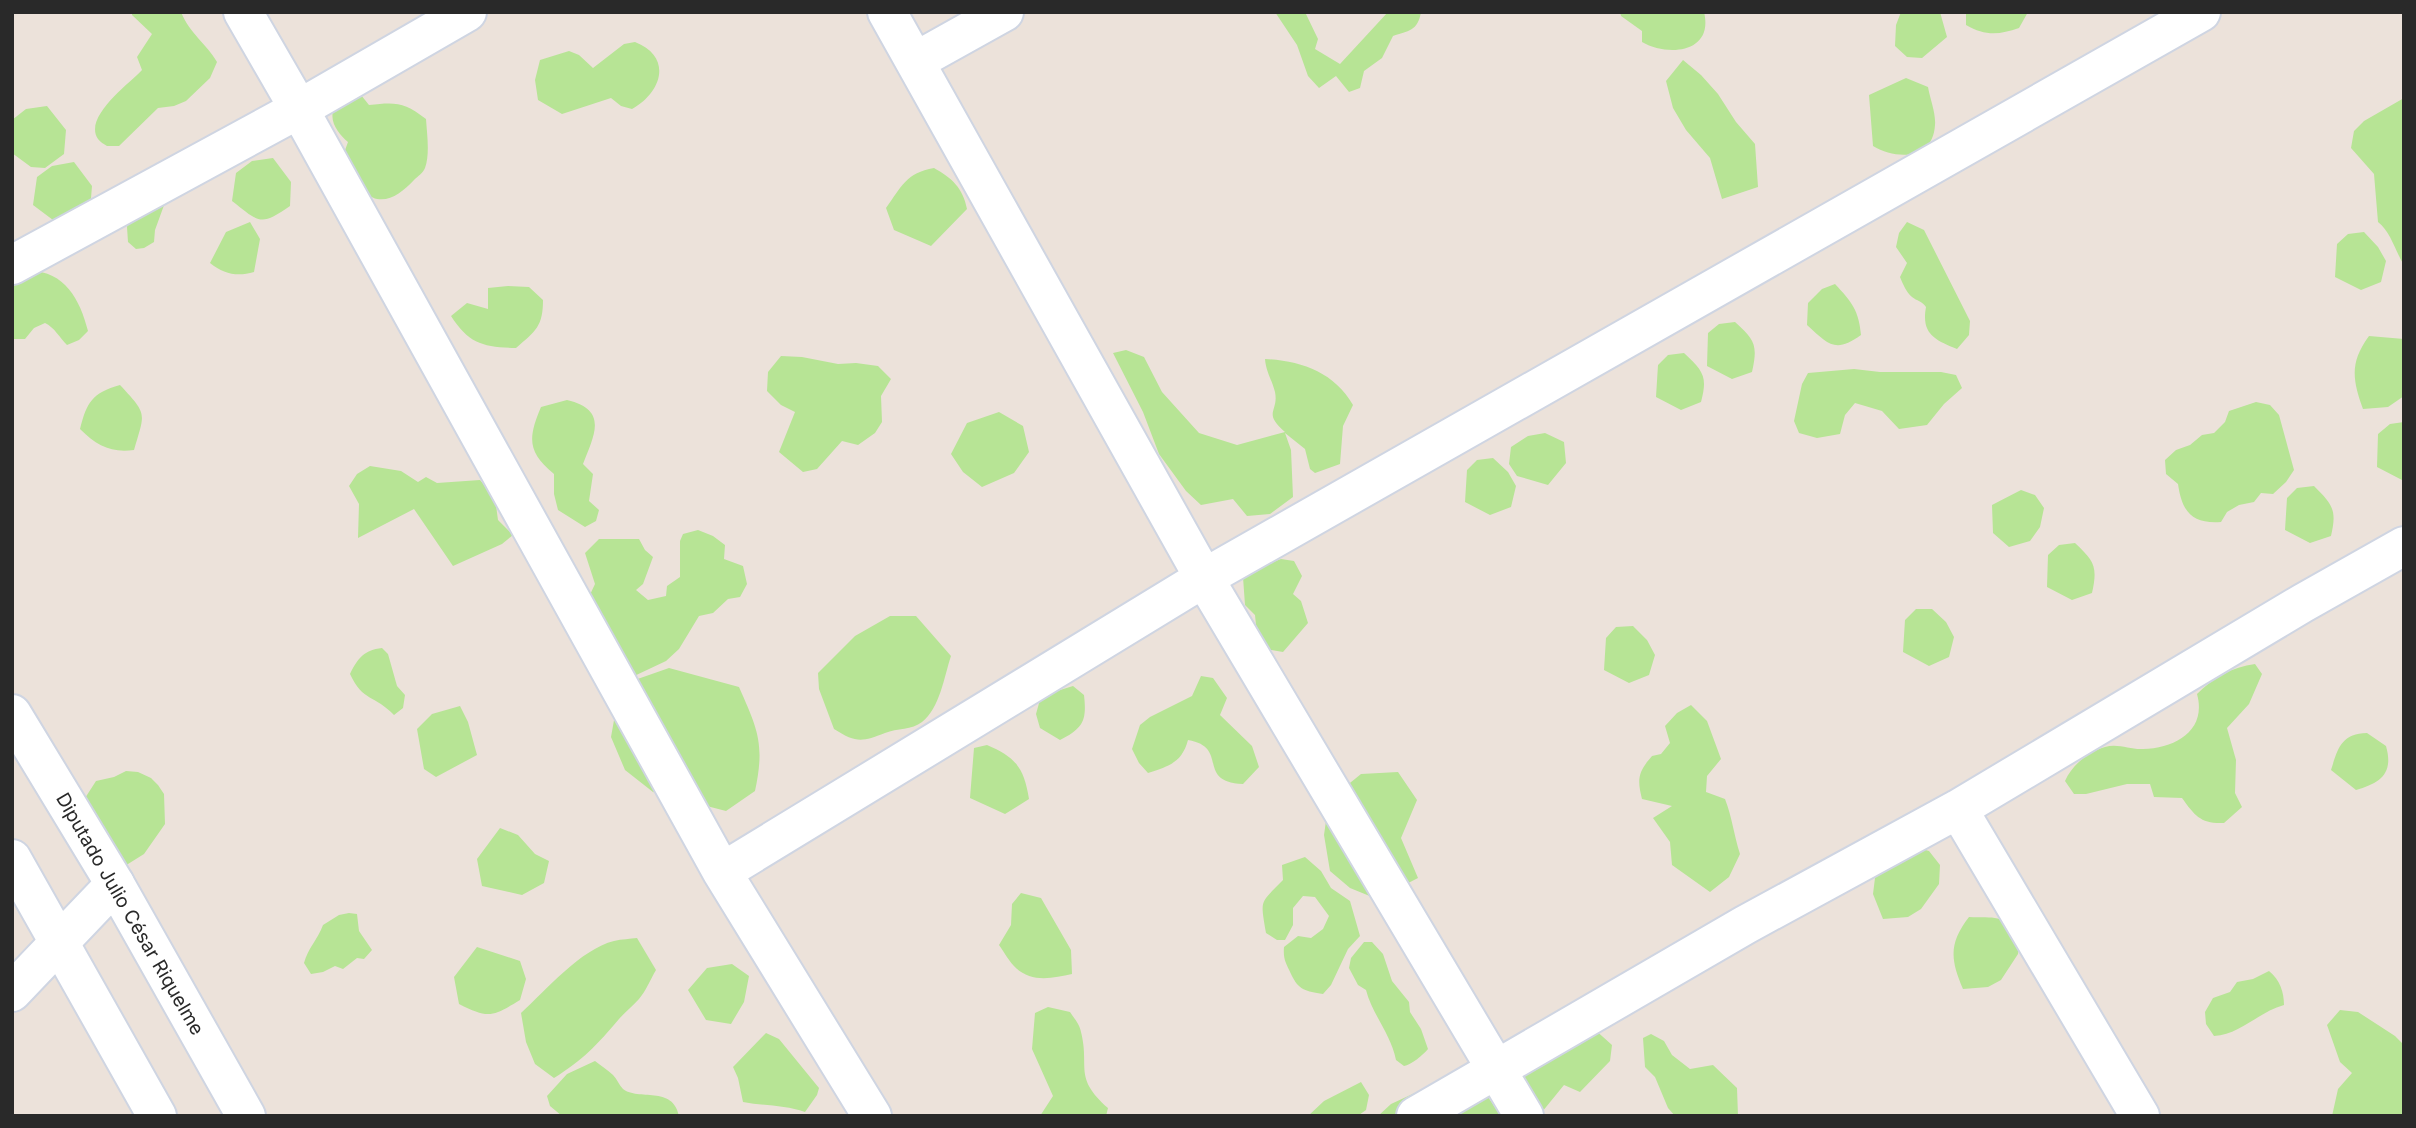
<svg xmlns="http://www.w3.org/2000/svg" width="2416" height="1128" viewBox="0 0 2416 1128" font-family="Inter,sans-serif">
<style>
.green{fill:#b7e495}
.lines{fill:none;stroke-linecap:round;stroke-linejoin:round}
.street-casing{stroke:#cfd5e2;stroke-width:42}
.secondary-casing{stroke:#cfd5e2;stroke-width:42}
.street{stroke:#fff;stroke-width:38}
.secondary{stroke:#fff;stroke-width:38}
.labels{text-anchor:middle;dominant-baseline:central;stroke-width:6;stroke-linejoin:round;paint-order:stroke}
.street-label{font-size:19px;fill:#292929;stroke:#fff}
</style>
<rect width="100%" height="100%" fill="#ece2da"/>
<path class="green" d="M 132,12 L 181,12 C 190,34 206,43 217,62 L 210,78 L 186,101 L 174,106 L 158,108 L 119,146 L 107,146 C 104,144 100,142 98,139 C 83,117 129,84 142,70 L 137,57 L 152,34 L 132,15 Z
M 1275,12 L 1305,12 L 1318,39 L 1315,49 L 1340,64 L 1388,12 L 1421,12 C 1418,31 1408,31 1393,36 L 1382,58 L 1364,71 L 1360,88 L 1349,92 L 1336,76 L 1319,88 L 1308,76 L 1297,45 Z
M 1620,12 L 1704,12 C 1714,53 1668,57 1642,42 L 1642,31 L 1621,16 Z
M 1901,12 L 1940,12 L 1947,37 L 1922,58 L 1907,57 L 1895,46 L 1896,25 Z
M 1966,12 L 2028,12 L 2019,28 C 1999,35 1985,36 1966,25 Z
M 635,42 C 673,57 662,92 632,109 L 621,106 L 611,98 L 562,114 L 538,100 L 535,80 L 540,60 L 569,51 L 579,55 L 593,68 L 624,44 Z
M 1683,60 L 1701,75 L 1718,94 L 1736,122 L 1755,144 L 1758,187 L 1722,199 L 1710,158 L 1686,130 L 1673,108 L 1666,81 Z
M 1906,78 L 1928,87 C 1930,99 1936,113 1935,125 C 1933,160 1897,160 1873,146 L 1869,95 Z
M 361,95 L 369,105 C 396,102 404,102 426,119 C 427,134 430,154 425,168 C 423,173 418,176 414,180 C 400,195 382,208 364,192 C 354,183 349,165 344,153 L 348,142 C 338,134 324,116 339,103 C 344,99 355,97 361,95 Z
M 2404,98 L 2404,265 C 2395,251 2391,232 2378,222 L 2374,174 L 2351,148 L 2354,131 L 2364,121 Z
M 47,106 L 66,130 L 64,154 L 45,168 L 31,167 L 12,153 L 12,120 L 26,109 Z
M 273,158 L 291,182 L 290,206 C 260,227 259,222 232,201 L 236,173 L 252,161 Z
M 74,162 L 92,186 L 90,210 L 57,223 L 33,205 L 37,177 L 52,166 Z
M 934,168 C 952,178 963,188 967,209 L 931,246 L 894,230 L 886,208 C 902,186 906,173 934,168 Z
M 167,197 L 155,230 L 154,242 L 144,248 L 136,249 L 128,242 L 127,227 L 131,210 Z
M 250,222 L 260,239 L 254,272 C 237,277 224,274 210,263 L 226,232 Z
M 1907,222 L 1924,230 L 1970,321 L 1969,335 L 1957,349 C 1935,340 1921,334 1926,307 C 1922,301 1917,301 1912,297 C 1906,292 1903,284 1900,277 L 1907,263 L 1896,247 L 1899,233 Z
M 2364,232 L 2378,247 L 2386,261 L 2381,282 L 2361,290 L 2335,277 L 2337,244 L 2348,234 Z
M 28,271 C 64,270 80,299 88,331 L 79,340 L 67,345 C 60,338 54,327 45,323 L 34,328 L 25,339 L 12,339 L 12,278 Z
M 1835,284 C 1852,302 1859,311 1861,335 C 1835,354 1828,344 1807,325 L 1808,303 L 1822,289 Z
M 508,286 L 529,287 L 543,300 C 543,326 536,331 516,348 C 483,347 469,344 451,316 L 467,303 L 488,309 L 488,288 Z
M 1735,322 C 1755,340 1758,345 1752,372 L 1732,379 L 1707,366 L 1708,333 L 1719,324 Z
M 2369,336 L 2404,339 L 2404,396 L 2388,407 L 2363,409 C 2352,379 2350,362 2369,336 Z
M 1126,350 L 1144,357 L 1162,392 L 1199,433 L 1237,445 L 1285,432 C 1262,412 1279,412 1275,392 C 1272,380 1266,372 1265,359 C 1301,361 1334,372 1353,405 L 1343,426 L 1340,464 L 1315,473 L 1310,469 L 1305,449 L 1285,433 L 1291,450 L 1293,497 L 1270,514 L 1247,516 L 1233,499 L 1201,505 L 1186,491 L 1159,454 L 1143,412 L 1113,353 Z
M 1684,353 C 1703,371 1708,376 1701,402 L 1681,410 L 1656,397 L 1658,365 L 1668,355 Z
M 781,356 L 802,357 L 838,364 L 856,363 L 878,366 L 891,379 L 881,396 L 882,422 L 875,433 L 858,445 L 842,441 L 817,469 L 803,472 L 779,452 L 795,412 L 781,405 L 767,391 L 768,372 Z
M 1854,369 L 1880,372 L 1941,372 L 1956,375 L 1962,388 L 1944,404 L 1927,425 L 1899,429 L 1882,411 L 1855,403 L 1845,415 L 1840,434 L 1817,438 L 1799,433 L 1794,421 L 1802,384 L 1808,373 Z
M 120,385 C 148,415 145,412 134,450 C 111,453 97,446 80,429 C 87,402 92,393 120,385 Z
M 567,400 C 609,410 594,435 583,464 L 593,474 L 589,501 L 599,510 L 596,521 L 585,527 L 558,510 L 554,494 L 554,474 C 527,452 528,438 541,407 Z
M 2256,402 L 2270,405 L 2279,415 L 2294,470 L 2286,482 L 2273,494 L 2261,493 L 2254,502 L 2239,505 L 2227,512 L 2221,522 C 2192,524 2182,512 2178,484 L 2166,474 L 2165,460 L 2176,450 L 2190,445 L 2202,435 L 2214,433 L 2225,422 L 2229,411 Z
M 999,412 L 1023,426 L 1029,452 L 1014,473 L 982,487 L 963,472 L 951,454 L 967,423 Z
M 2404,422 L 2404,479 L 2402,480 L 2377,467 L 2378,434 L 2390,424 Z
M 1545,433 L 1564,442 L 1566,463 L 1548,485 L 1517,476 L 1509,464 L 1511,447 L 1528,436 Z
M 1493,458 L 1508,472 L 1516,486 L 1511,507 L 1490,515 L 1465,502 L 1467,470 L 1477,460 Z
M 370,466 L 401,471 L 418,482 L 426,477 L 437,483 L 480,480 L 495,498 L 498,520 L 513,535 L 502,544 L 453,566 L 414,509 L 358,538 L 359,504 L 349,486 L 357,474 Z
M 2314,486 C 2333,505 2337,510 2331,536 L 2310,543 L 2285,530 L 2287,498 L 2297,488 Z
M 2021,490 L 2035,495 L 2044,508 L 2040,527 L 2030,541 L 2009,547 L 1993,533 L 1992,505 Z
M 698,530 L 713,536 L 725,545 L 724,559 L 743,566 L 747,584 L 740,597 L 728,599 L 713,613 L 699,616 L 679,649 L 666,661 L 613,686 L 587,601 L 595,584 L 585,553 L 599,539 L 639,539 L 645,550 L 653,557 L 643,584 L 636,590 L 648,600 L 666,596 L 667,586 L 680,577 L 680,541 L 683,534 Z
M 2075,543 C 2094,561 2098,566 2092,593 L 2072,600 L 2047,587 L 2048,555 L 2059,545 Z
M 1281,559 L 1294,561 L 1302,576 L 1293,594 L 1301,601 L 1308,623 L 1283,652 L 1266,649 L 1257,635 L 1255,615 L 1245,605 L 1243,577 L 1249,571 Z
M 1916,609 L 1932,609 L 1946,622 L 1954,637 L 1949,657 L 1929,666 L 1903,652 L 1905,620 Z
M 890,616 L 916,616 L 951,656 C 944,677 940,708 922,722 C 912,730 897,728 885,733 C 862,742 856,743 834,729 L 819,689 L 818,673 L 855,636 Z
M 1633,626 L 1647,640 L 1655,655 L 1649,675 L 1629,683 L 1604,670 L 1606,638 L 1616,627 Z
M 382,648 L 388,654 L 397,686 L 405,695 L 403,708 L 394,715 C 375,695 363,702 350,674 C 358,658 364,650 382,648 Z
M 2255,664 L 2262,674 L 2249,704 L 2227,728 L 2236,760 L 2235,793 L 2242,807 L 2224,823 C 2201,824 2195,816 2182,798 L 2154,797 L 2150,784 L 2127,784 L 2086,794 L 2074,794 L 2065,781 C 2072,765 2088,752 2105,747 C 2118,743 2131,750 2143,749 C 2176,748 2207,730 2197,694 C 2213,678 2232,667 2255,664 Z
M 669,668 L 739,687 C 758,730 765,744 755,791 L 726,811 L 653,792 L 625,770 L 611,737 L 616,709 L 629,682 Z
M 1201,676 L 1213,678 L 1227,698 L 1220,715 L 1252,746 L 1259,767 L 1243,784 C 1195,782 1230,747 1188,740 C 1182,762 1170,766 1148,773 L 1139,763 L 1132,749 L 1140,725 L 1150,717 L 1192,696 Z
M 1073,686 L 1084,695 C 1087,721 1083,728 1060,740 L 1040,728 L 1036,714 L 1041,696 Z
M 1691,705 L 1707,721 L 1721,759 L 1707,776 L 1706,792 L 1725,799 C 1732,817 1734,835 1740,854 L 1729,877 L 1710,892 L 1672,865 L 1670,842 L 1653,818 L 1672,806 L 1642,799 C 1637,779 1638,772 1652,756 L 1661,754 L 1670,743 L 1665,726 L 1677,713 Z
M 460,706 L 468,722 L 477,755 L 436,777 L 424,769 L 417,729 L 432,714 Z
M 2367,733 L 2386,746 C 2394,774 2380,783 2356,790 L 2331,770 C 2338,748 2341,734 2367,733 Z
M 987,745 C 1015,757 1024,767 1029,799 L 1005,814 L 970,798 L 974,748 Z
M 126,771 L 138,772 L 151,778 L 158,785 L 164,794 L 165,824 L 144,854 L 120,869 L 78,809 L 96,781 L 114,777 Z
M 1398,772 L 1417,800 L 1401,838 L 1418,878 L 1377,899 L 1350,888 L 1330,871 L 1324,835 L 1329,800 L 1361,774 Z
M 500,828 L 518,835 L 535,854 L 549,861 L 544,883 L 522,895 L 482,886 L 477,859 Z
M 1918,848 L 1929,851 L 1940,865 L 1939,884 L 1921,909 L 1908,917 L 1883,919 L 1873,894 L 1877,862 Z
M 1305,857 L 1321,871 L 1331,888 L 1350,901 L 1360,936 L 1348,949 L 1331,985 L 1323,994 C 1306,991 1299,991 1291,974 C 1286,963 1283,960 1284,947 L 1298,936 L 1311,938 L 1323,929 L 1329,916 L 1315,897 L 1303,896 L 1293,908 L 1293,925 L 1285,940 L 1277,940 L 1266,933 C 1260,898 1260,904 1283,880 L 1282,865 Z
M 1021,893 L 1041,898 L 1071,950 L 1072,974 C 1053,978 1032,983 1016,968 C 1010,963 1004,952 999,945 L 1011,925 L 1012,904 Z
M 349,913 L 357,914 L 359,931 L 372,950 L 364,959 L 357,958 L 343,969 L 335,966 L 323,972 L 311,974 L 304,963 C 308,948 318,939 323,925 L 339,915 Z
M 1969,917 C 1995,918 2002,914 2020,935 L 2018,954 L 2001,980 L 1988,987 L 1963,989 C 1950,959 1949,943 1969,917 Z
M 637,938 L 656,970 C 650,980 646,991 639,999 C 633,1006 625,1012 619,1019 C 597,1045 583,1060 554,1078 L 535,1064 L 526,1042 L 521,1013 C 546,990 581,949 614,941 C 622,939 630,939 637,938 Z
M 1364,942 L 1372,942 L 1383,954 L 1392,981 L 1409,1002 L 1410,1012 L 1421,1029 L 1428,1049 C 1423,1055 1411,1065 1404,1066 L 1396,1060 C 1391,1034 1372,1014 1366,990 L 1358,985 L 1349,968 L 1351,958 Z
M 477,947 L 520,961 L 526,979 L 520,1000 C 492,1017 489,1019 459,1004 L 454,977 Z
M 732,964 L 749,976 L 744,1002 L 731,1024 L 706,1020 L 688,990 L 707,968 Z
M 2269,971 C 2280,980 2284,992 2284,1005 C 2258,1012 2240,1035 2214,1036 L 2206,1024 L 2205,1012 L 2213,998 L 2230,992 L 2237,982 L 2253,979 Z
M 1048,1007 L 1070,1012 C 1074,1018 1080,1025 1081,1032 C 1090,1068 1073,1077 1108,1108 L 1106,1116 L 1040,1116 L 1053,1096 L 1032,1049 L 1035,1013 Z
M 2340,1010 L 2358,1012 L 2395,1036 L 2402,1043 L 2404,1116 L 2332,1116 L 2338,1089 L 2352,1073 L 2340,1062 L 2327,1025 Z
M 1593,1028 L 1612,1045 L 1610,1061 L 1580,1092 L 1564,1085 L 1542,1112 L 1520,1084 L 1527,1070 Z
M 766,1033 L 779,1039 L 819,1088 L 817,1095 L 805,1112 C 785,1105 764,1106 743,1102 L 738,1078 L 733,1067 Z
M 1651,1034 L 1664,1041 L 1672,1055 L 1690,1069 L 1713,1065 L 1737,1088 L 1738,1116 L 1675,1116 L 1668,1108 L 1655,1077 L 1645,1067 L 1643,1038 Z
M 595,1061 C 601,1066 608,1070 613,1075 C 617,1079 619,1085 623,1089 C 638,1101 673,1085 679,1116 L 562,1116 L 550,1106 L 547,1096 L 567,1074 Z
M 1361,1082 L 1369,1095 L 1366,1110 L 1359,1115 L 1308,1116 L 1324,1101 Z
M 1434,1084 L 1486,1094 L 1501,1116 L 1378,1116 L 1391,1104 Z"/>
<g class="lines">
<defs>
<path id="street" d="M 243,12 L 299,109 L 722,872 L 872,1116
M 887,12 L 1204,578 L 1524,1116
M 916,61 L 1004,12
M 12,265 L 299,109 L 467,12
M 1958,809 L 2140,1116
M 722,872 L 1204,578 L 2201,12
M 12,992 L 115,884
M 1416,1116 L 1745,925 L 1958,809 L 2303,603 L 2404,546"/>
<path id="secondary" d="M 12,714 L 115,884 L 246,1116
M 12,859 L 157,1116"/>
</defs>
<use href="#street" class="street-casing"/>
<use href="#secondary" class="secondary-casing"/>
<use href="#street" class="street"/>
<use href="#secondary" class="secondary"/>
</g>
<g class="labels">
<g class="street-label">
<text transform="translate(130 914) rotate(60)">Diputado Julio César Riquelme</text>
</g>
</g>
<rect width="2416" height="1128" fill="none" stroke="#292929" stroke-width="28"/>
</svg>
